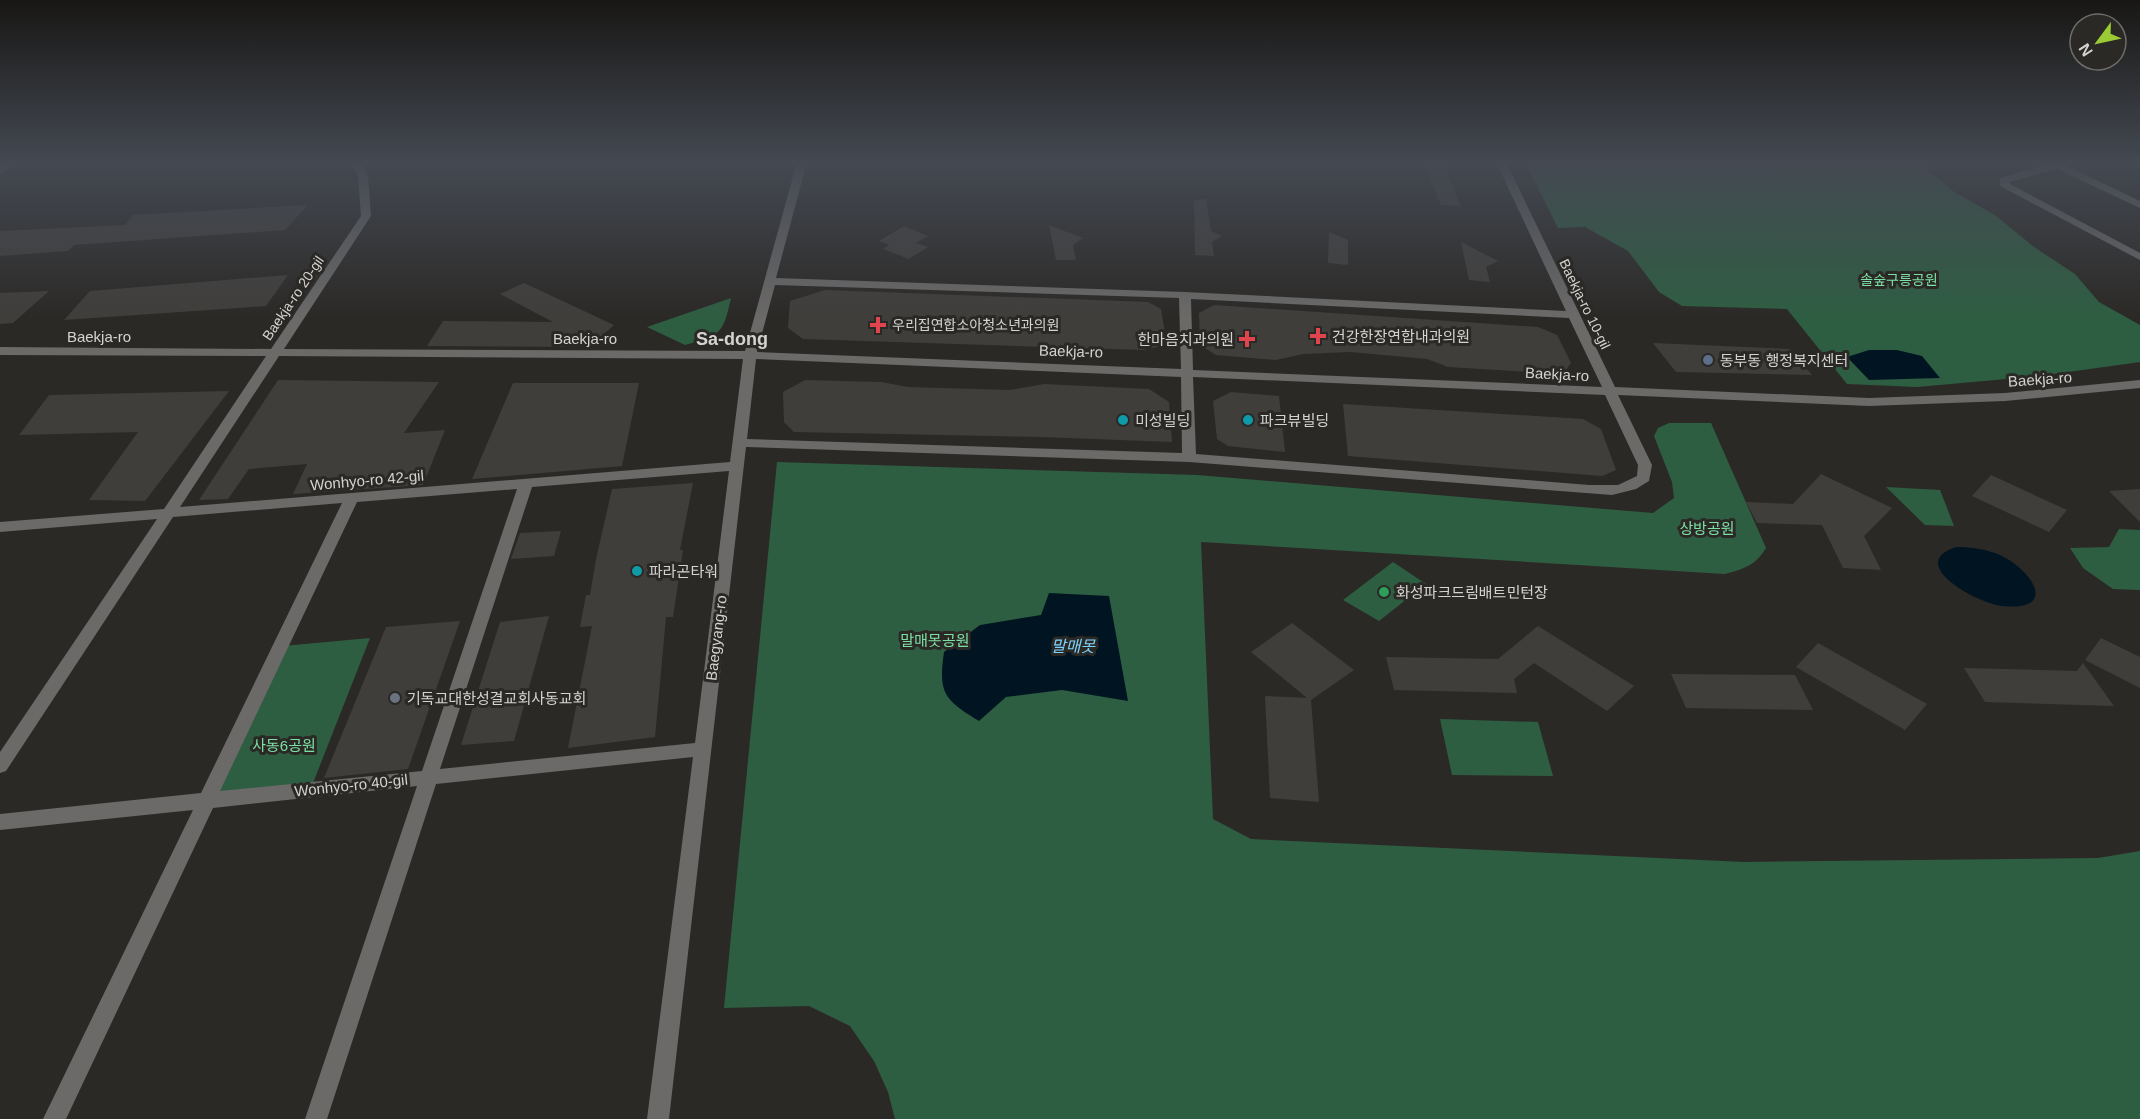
<svg xmlns="http://www.w3.org/2000/svg" width="2140" height="1119" viewBox="0 0 2140 1119" font-family="Arial,'Noto Sans KR',sans-serif">
<style>
.green{fill:#2e5e42}
.water{fill:#001521}
.building{fill:#403e3b}
.lines{fill:none;stroke-linecap:round;stroke-linejoin:round}
.minor{fill:#6b6a69;fill-rule:evenodd}
.health-dot{fill:#e0444e;stroke:#2b2926;stroke-width:2}
.service-dot{fill:#5c6f8a;stroke:#2b2926;stroke-width:2}
.culture-dot{fill:#0f9aa8;stroke:#2b2926;stroke-width:2}
.leisure-dot{fill:#2e9e5b;stroke:#2b2926;stroke-width:2}
.worship-dot{fill:#6b7280;stroke:#2b2926;stroke-width:2}
.labels{text-anchor:middle;dominant-baseline:central;stroke-width:6;stroke-linejoin:round;paint-order:stroke}
.far-park-label{font-size:14px;fill:#7be0a4;stroke:#2b2926}
.far-street-label{font-size:14px;fill:#d5d3d1;stroke:#2b2926}
.far-poi-label{font-size:14px;fill:#d5d3d1;stroke:#2b2926;text-anchor:start}
.street-label{font-size:15px;fill:#d5d3d1;stroke:#2b2926}
.poi-label{font-size:15px;fill:#d5d3d1;stroke:#2b2926;text-anchor:start}
.park-label{font-size:15px;fill:#7be0a4;stroke:#2b2926}
.water-label{font-size:16px;font-style:italic;fill:#7cd3fd;stroke:#2b2926}
.quarter-label{font-size:18px;font-weight:bold;fill:#d5d3d1;stroke:#2b2926}
</style>
<rect width="100%" height="100%" fill="#2b2926"/>
<path class="green" d="M 1525,162 L 1920,162 L 1923,167 L 1956,193 L 1995,215 L 2034,247 L 2075,274 L 2099,302 L 2140,325 L 2140,362 L 2039,376 L 1917,387 L 1847,384 L 1787,309 L 1682,306 L 1659,292 L 1628,251 L 1585,227 L 1558,228 Z
M 731,298 C 723,334 721,335 685,345 L 647,327 Z
M 1669,423 L 1711,423 L 1766,548 C 1756,565 1744,569 1725,574 L 1201,542 L 1213,819 L 1251,839 L 1744,862 L 2098,858 L 2140,851 L 2140,1119 L 895,1119 L 888,1092 L 874,1061 L 850,1026 L 809,1006 L 724,1008 L 777,462 L 1197,475 L 1653,513 L 1674,498 L 1672,482 L 1654,436 L 1658,428 Z
M 1886,487 L 1940,490 L 1954,526 L 1925,525 Z
M 2119,529 L 2140,530 L 2140,590 L 2113,589 L 2083,568 L 2070,548 L 2109,547 Z
M 1393,562 L 1426,584 L 1379,621 L 1343,600 Z
M 370,638 L 313,783 L 215,795 L 283,646 Z
M 1440,719 L 1538,722 L 1553,776 L 1452,775 Z"/>
<path class="water" d="M 1869,350 L 1897,350 L 1922,356 L 1940,378 L 1869,380 L 1847,357 Z
M 1956,547 C 1972,547 1987,549 2002,556 C 2034,572 2058,612 2002,606 C 1979,604 1904,564 1956,547 Z
M 1049,593 L 1109,596 L 1128,701 L 1062,690 L 1006,697 L 979,721 C 944,700 938,693 944,652 L 980,625 L 1041,615 Z"/>
<path class="building" d="M 1423,162 L 1442,162 L 1461,206 L 1441,205 Z
M 1206,199 L 1211,231 L 1222,236 L 1212,242 L 1214,256 L 1195,255 L 1194,200 Z
M 308,205 L 285,230 L 74,245 L 68,251 L 0,256 L 0,231 L 125,225 L 133,215 Z
M 1049,225 L 1083,238 L 1073,245 L 1076,260 L 1056,260 Z
M 904,226 L 928,236 L 916,243 L 928,247 L 909,259 L 883,249 L 889,245 L 879,241 Z
M 1329,232 L 1348,240 L 1348,265 L 1328,263 Z
M 1461,242 L 1498,261 L 1486,267 L 1490,282 L 1469,280 Z
M 288,275 L 266,306 L 64,320 L 90,291 Z
M 524,283 L 614,325 L 589,347 L 427,346 L 443,321 L 553,322 L 500,294 Z
M 825,290 L 1148,302 L 1161,309 L 1166,339 L 1157,347 L 1143,350 L 803,339 L 788,328 L 790,301 Z
M 49,291 L 13,323 L 0,324 L 0,293 Z
M 1214,305 L 1538,327 L 1557,335 L 1571,363 L 1563,374 L 1448,367 L 1427,359 L 1350,352 L 1303,354 L 1276,360 L 1216,355 L 1200,345 L 1199,313 Z
M 1653,343 L 1790,349 L 1812,375 L 1676,372 Z
M 278,380 L 439,382 L 404,433 L 445,430 L 423,485 L 293,494 L 307,464 L 249,469 L 228,499 L 199,500 Z
M 805,380 L 881,382 L 908,387 L 975,389 L 1010,390 L 1044,384 L 1149,389 L 1169,402 L 1172,442 L 1042,437 L 794,432 L 784,422 L 783,392 Z
M 513,383 L 639,383 L 622,466 L 472,479 Z
M 229,391 L 145,501 L 89,500 L 138,432 L 19,435 L 49,395 Z
M 1231,392 L 1279,396 L 1285,452 L 1228,446 L 1217,439 L 1213,401 Z
M 1343,404 L 1583,419 L 1601,429 L 1616,470 L 1602,476 L 1348,456 Z
M 1821,474 L 1892,508 L 1864,536 L 1881,570 L 1843,568 L 1822,525 L 1757,523 L 1746,502 L 1793,504 Z
M 1991,475 L 2067,510 L 2049,532 L 1972,496 Z
M 693,483 L 680,550 L 683,550 L 673,617 L 666,617 L 655,737 L 568,748 L 592,626 L 580,627 L 586,595 L 590,595 L 596,559 L 612,489 Z
M 2140,489 L 2140,522 L 2109,491 Z
M 561,531 L 554,556 L 511,559 L 520,533 Z
M 549,616 L 514,741 L 461,745 L 500,622 Z
M 460,621 L 408,769 L 324,778 L 386,627 Z
M 1292,623 L 1354,670 L 1311,700 L 1319,802 L 1270,798 L 1265,696 L 1307,698 L 1251,652 Z
M 1538,626 L 1634,686 L 1607,711 L 1534,663 L 1514,679 L 1517,693 L 1394,690 L 1386,657 L 1498,659 Z
M 2101,638 L 2140,657 L 2140,688 L 2085,660 Z
M 1818,643 L 1927,704 L 1905,730 L 1796,667 Z
M 2083,663 L 2114,706 L 1985,702 L 1964,668 L 2077,671 Z
M 1671,674 L 1795,675 L 1813,710 L 1686,708 Z"/>
<g class="lines">
<path class="minor" d="M 5,162 L 16,162 L 0,174 L 0,166 Z
M 351,162 L 361,162 L 368,176 L 371,216 L 284,349 L 745,351 L 797,162 L 807,162 L 776,278 L 1185,292 L 1566,311 L 1496,162 L 1506,162 L 1615,387 L 1869,398 L 2005,393 L 2140,380 L 2140,388 L 2005,401 L 1869,406 L 1618,395 L 1652,465 L 1649,481 L 1636,489 L 1612,495 L 1189,462 L 746,447 L 669,1119 L 647,1119 L 693,757 L 436,784 L 327,1119 L 305,1119 L 417,786 L 213,808 L 66,1119 L 43,1119 L 193,810 L 0,830 L 0,814 L 201,793 L 342,503 L 173,517 L 6,771 L 0,773 L 0,752 L 157,519 L 0,532 L 0,522 L 164,509 L 266,356 L 0,355 L 0,347 L 271,349 L 361,216 L 358,176 ZM 775,285 L 1179,298 L 1181,369 L 757,352 ZM 1191,299 L 1569,318 L 1602,387 L 1193,370 ZM 279,356 L 743,359 L 730,462 L 180,507 ZM 756,359 L 1181,377 L 1182,453 L 747,439 ZM 1193,377 L 1605,395 L 1638,465 L 1637,476 L 1618,485 L 1589,485 L 1196,454 ZM 729,471 L 695,743 L 440,769 L 532,487 ZM 517,489 L 422,771 L 220,791 L 357,502 Z
M 2055,162 L 2077,162 L 2067,166 L 2140,201 L 2140,208 L 2057,169 L 2009,182 L 2010,184 L 2140,253 L 2140,260 L 2000,186 L 2000,178 Z"/>
</g>
<linearGradient id="sky" x2="0" y2="1"><stop stop-color="#181715"/><stop offset="0.51" stop-color="#444952"/><stop offset="1" stop-color="#444952" stop-opacity="0"/></linearGradient>
<rect width="2140" height="319" fill="url(#sky)"/>
<g class="health-dot">
<path d="M875 316h6v6h6v6h-6v6h-6v-6h-6v-6h6z"/>
<path d="M1315 327h6v6h6v6h-6v6h-6v-6h-6v-6h6z"/>
<path d="M1244 330h6v6h6v6h-6v6h-6v-6h-6v-6h6z"/>
</g>
<circle class="service-dot" cx="1708" cy="360" r="6"/>
<g class="culture-dot">
<circle cx="1123" cy="420" r="6"/>
<circle cx="1248" cy="420" r="6"/>
<circle cx="637" cy="571" r="6"/>
</g>
<circle class="leisure-dot" cx="1384" cy="592" r="6"/>
<circle class="worship-dot" cx="395" cy="698" r="6"/>
<g class="labels">
<g class="far-park-label">
<text x="1899" y="280">솔숲구릉공원</text>
</g>
<g class="far-street-label">
<text transform="translate(293 298) rotate(-56)">Baekja-ro 20-gil</text>
<text transform="translate(1585 304) rotate(64)">Baekja-ro 10-gil</text>
</g>
<g class="far-poi-label">
<text x="892" y="325">우리집연합소아청소년과의원</text>
</g>
<g class="street-label">
<text x="99" y="336">Baekja-ro</text>
<text x="585" y="338">Baekja-ro</text>
<text transform="translate(1071 351) rotate(2)">Baekja-ro</text>
<text transform="translate(1557 374) rotate(3)">Baekja-ro</text>
<text transform="translate(2040 379) rotate(-4)">Baekja-ro</text>
<text transform="translate(367 480) rotate(-5)">Wonhyo-ro 42-gil</text>
<text transform="translate(716 638) rotate(-83)">Baegyang-ro</text>
<text transform="translate(351 785) rotate(-6)">Wonhyo-ro 40-gil</text>
</g>
<g class="poi-label">
<text x="1332" y="336">건강한장연합내과의원</text>
<text x="1234" y="339" text-anchor="end">한마음치과의원</text>
<text x="1720" y="360">동부동 행정복지센터</text>
<text x="1135" y="420">미성빌딩</text>
<text x="1260" y="420">파크뷰빌딩</text>
<text x="649" y="571">파라곤타워</text>
<text x="1396" y="592">화성파크드림배트민턴장</text>
<text x="407" y="698">기독교대한성결교회사동교회</text>
</g>
<g class="park-label">
<text x="1707" y="528">상방공원</text>
<text x="935" y="640">말매못공원</text>
<text x="284" y="745">사동6공원</text>
</g>
<g class="water-label">
<text x="1073" y="646">말매못</text>
</g>
<g class="quarter-label">
<text x="732" y="339">Sa-dong</text>
</g>
</g>
<g transform="translate(2098 42) rotate(237)"><circle r="28" fill="#2b2926" stroke="#6f6d6a" stroke-width="1.5"/>
<path d="M0-4.5L10 22L0 15L-10 22Z" fill="#9acb35"/>
<text y="-9" font-size="16" font-weight="bold" text-anchor="middle" fill="#d5d3d1">N</text>
</g>
</svg>
